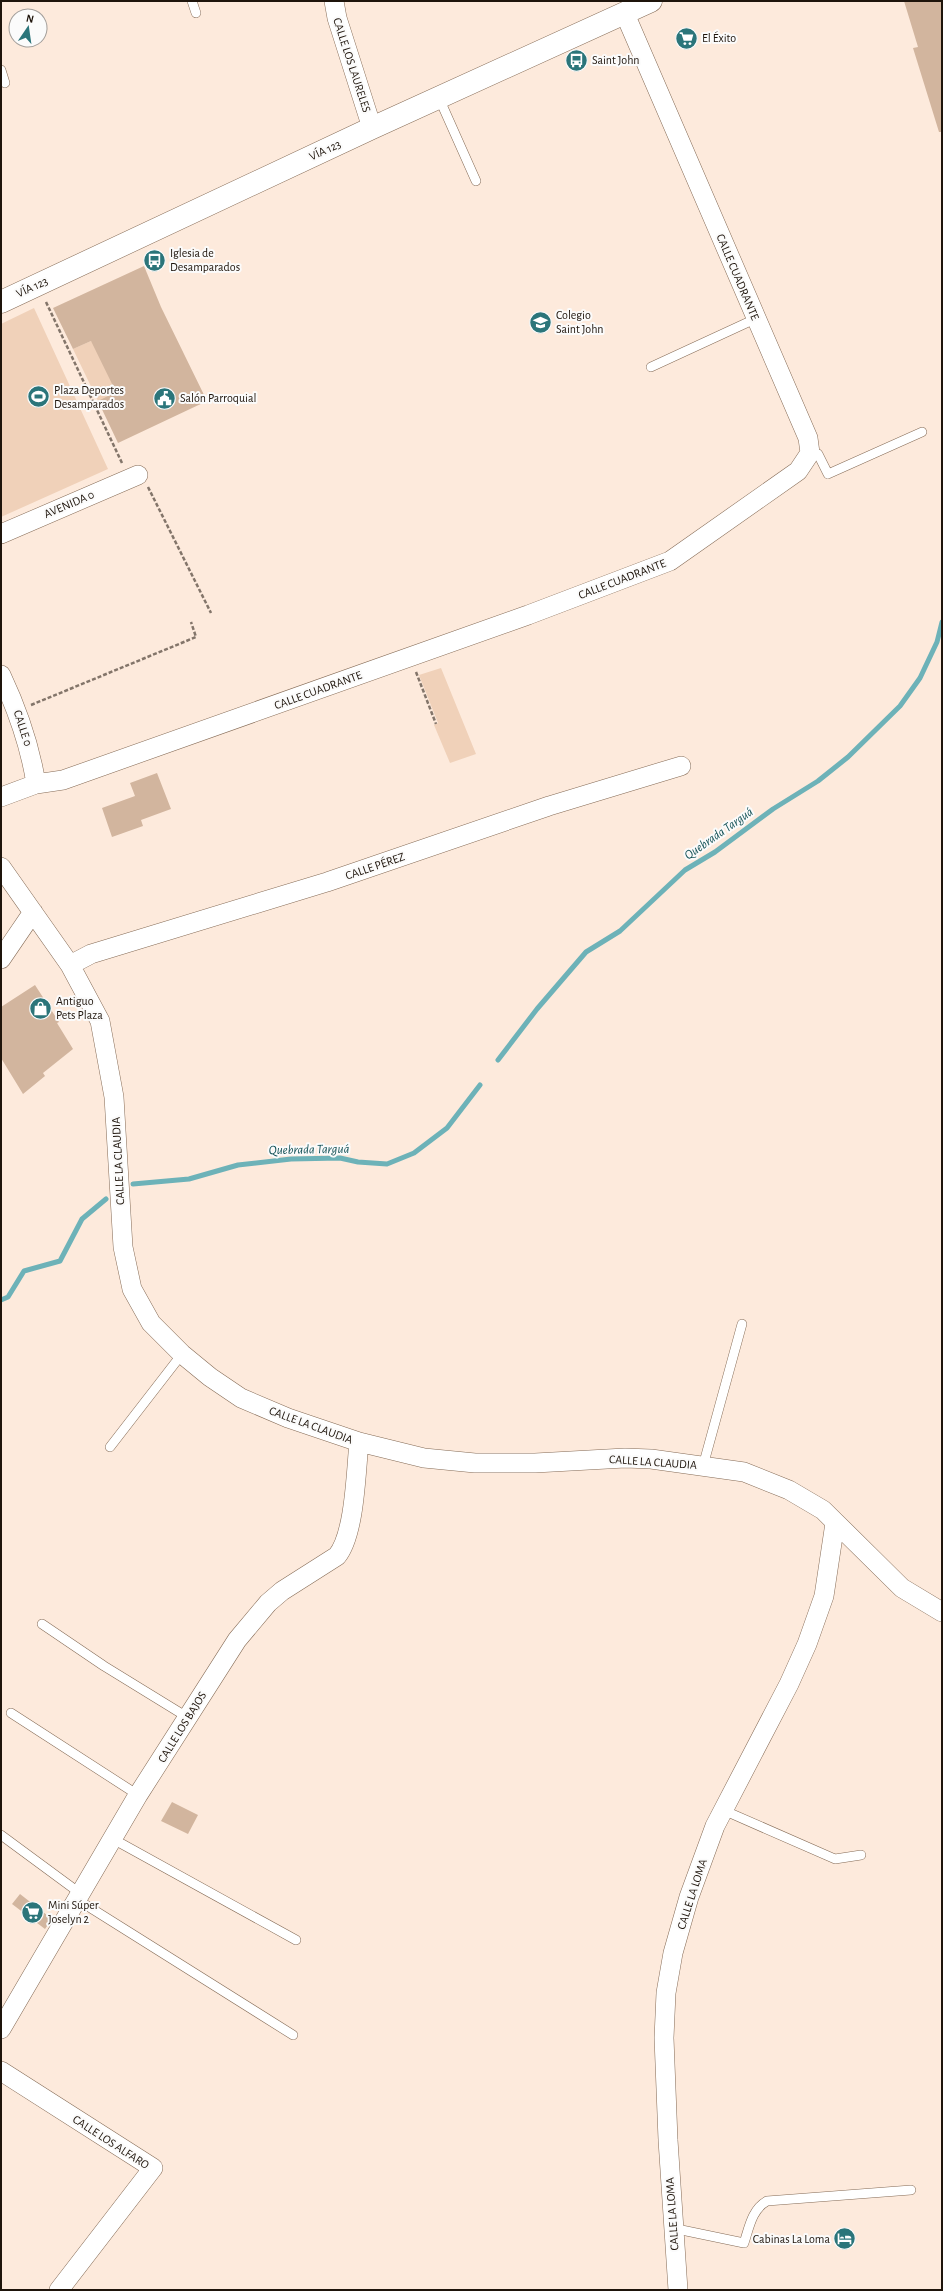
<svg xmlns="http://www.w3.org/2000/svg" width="943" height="2291" viewBox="0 0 943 2291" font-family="'Alegreya Sans',sans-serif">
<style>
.green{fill:#f0d1b9}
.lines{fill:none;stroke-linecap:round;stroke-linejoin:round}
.stream{stroke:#6db2b8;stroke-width:5}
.building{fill:#d2b59e}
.lane-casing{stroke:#856b56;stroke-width:10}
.street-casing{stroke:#856b56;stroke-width:20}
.secondary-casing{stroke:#856b56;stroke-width:23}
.path{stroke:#83756a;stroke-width:2.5;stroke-dasharray:4 2;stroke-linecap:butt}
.lane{stroke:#fff;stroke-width:9}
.street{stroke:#fff;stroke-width:19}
.secondary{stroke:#fff;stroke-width:22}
.labels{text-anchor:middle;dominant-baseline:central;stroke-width:4;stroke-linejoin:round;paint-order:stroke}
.poi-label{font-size:12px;fill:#1e140b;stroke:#fbfbfb;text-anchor:start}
.street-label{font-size:12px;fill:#1e140b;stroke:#fbfbfb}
.water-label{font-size:13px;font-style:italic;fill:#135156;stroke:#fbfbfb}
</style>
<rect width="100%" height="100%" fill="#fdeadc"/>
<path class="green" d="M 34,308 L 108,469 L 1,517 L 1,324 Z
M 91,341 L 147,385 L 98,401 L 73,349 Z
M 441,668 L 476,754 L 450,763 L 434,725 L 438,723 L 419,675 Z"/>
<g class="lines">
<path class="stream" d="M 498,1060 L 537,1009 L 586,952 L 620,931 L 685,870 L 715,852 L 773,809 L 818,781 L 848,757 L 900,706 L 920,678 L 937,642 L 942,622
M 133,1184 L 189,1179 L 238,1165 L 291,1159 L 340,1158 L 358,1162 L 387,1164 L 414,1153 L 447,1128 L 480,1085
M 1,1300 L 8,1297 L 24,1271 L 60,1261 L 82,1219 L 106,1199"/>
</g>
<path class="building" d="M 904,1 L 942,1 L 942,132 L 939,132 L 913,48 L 918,47 Z
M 144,266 L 161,307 L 207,401 L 118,443 L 98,401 L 116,392 L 91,341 L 73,349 L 53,308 Z
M 157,773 L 171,809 L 141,820 L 143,826 L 112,837 L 102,808 L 135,796 L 130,783 Z
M 35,985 L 59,1022 L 57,1023 L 73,1049 L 43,1073 L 45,1076 L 23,1094 L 1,1058 L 1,1007 Z
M 172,1802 L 198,1815 L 188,1834 L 161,1821 Z
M 20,1894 L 52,1919 L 45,1929 L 12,1904 Z"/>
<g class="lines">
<defs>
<path id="lane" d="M 192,1 L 196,13
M 1,70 L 5,83
M 439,98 L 476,181
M 651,367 L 755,319
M 810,453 L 818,454 L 828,474 L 922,432
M 110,1447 L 182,1354
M 703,1466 L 742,1324
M 42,1624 L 104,1666 L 187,1717
M 11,1713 L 138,1795
M 723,1810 L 835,1859 L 861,1855
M 1,1835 L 81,1894
M 113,1839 L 296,1940
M 78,1900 L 293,2035
M 672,2228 L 744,2243 C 749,2228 752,2209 767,2201 L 911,2190"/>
<path id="street" d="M 334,1 L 337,18 L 372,128
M 1,534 L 138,475
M 1,675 C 18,711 30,745 36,784
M 1,797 L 36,784 L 63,780 L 528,615 L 670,561 L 798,471 L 810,453 L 808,438 L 625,14
M 1,867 L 70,965 L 100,1021 L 114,1097 L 123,1247 L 132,1289 L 151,1323 L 182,1354 L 210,1377 L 241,1398 L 288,1418 L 359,1442 L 424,1458 L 475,1463 L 535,1463 L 625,1458 L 651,1459 L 744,1472 L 789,1490 L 823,1510 L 902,1588 L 942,1612
M 1,959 L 33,912
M 70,965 L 91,954 L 327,882 L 549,806 L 681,766
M 1,2029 L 138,1795 L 237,1640 L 268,1603 L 282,1591 L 337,1556 C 355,1534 356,1471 359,1442
M 1,2071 L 153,2168 L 59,2290
M 678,2290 L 668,2140 L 664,2038 L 666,1993 L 673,1953 L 689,1897 L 715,1826 L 789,1684 L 807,1644 L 824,1596 L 835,1523"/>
<path id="secondary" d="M 1,302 L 372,128 L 651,1"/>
</defs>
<use href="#lane" class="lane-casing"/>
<use href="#street" class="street-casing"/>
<use href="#secondary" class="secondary-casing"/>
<path class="path" d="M 46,302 L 122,463
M 148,487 L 211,613
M 416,672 L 436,724
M 31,705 L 196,637 L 191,622"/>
<use href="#lane" class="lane"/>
<use href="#street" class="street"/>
<use href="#secondary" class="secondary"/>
</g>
<defs>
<symbol id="supermarket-disc" viewBox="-11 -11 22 22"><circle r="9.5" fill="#2b757a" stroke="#fbfbfb"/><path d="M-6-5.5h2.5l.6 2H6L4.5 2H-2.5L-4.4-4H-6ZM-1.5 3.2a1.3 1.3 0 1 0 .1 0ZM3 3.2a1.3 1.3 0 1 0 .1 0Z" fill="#fff"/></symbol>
<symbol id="bus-disc" viewBox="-11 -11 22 22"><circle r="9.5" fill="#2b757a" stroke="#fbfbfb"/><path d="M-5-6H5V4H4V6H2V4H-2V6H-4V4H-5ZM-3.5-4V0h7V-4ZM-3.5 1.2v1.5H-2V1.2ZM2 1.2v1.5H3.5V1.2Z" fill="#fff"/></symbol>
<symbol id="school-disc" viewBox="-11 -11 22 22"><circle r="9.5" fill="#2b757a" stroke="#fbfbfb"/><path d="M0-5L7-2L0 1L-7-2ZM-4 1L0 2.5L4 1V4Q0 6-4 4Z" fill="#fff"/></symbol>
<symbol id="stadium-disc" viewBox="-11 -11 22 22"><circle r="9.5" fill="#2b757a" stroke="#fbfbfb"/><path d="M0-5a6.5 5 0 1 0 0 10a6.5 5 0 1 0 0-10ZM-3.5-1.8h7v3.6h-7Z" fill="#fff"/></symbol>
<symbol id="civic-disc" viewBox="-11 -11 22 22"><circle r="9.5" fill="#2b757a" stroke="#fbfbfb"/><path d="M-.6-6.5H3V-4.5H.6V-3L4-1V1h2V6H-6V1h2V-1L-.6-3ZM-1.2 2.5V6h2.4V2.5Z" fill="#fff"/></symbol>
<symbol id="shop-disc" viewBox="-11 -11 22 22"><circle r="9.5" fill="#2b757a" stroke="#fbfbfb"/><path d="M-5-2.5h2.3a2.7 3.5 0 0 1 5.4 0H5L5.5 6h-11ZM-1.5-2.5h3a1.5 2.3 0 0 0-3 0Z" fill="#fff"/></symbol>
<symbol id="hotel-disc" viewBox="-11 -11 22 22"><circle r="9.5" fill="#2b757a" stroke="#fbfbfb"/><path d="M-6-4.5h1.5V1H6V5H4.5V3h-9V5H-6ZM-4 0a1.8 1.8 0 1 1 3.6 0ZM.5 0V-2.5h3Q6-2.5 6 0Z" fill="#fff"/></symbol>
</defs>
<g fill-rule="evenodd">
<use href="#supermarket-disc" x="674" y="26" width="25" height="25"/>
<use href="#bus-disc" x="564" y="48" width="25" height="25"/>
<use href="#bus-disc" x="142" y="248" width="25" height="25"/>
<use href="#school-disc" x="528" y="310" width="25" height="25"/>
<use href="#stadium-disc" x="26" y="384" width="25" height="25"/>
<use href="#civic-disc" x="152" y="386" width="25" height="25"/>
<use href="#shop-disc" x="28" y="996" width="25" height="25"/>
<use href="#supermarket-disc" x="20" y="1900" width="25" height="25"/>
<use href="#hotel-disc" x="832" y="2226" width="25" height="25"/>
</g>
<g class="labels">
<g class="poi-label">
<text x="702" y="38">El Éxito</text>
<text x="592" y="60">Saint John</text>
<text x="170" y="253">Iglesia de<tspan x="170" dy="14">Desamparados</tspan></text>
<text x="556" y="315">Colegio<tspan x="556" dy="14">Saint John</tspan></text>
<text x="54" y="390">Plaza Deportes<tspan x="54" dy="14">Desamparados</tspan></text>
<text x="180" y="398">Salón Parroquial</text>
<text x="56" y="1001">Antiguo<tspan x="56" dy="14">Pets Plaza</tspan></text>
<text x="48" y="1905">Mini Súper<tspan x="48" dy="14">Joselyn 2</tspan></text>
<text x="830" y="2239" text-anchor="end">Cabinas La Loma</text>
</g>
<g class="street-label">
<text transform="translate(352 65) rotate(72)">CALLE LOS LAURELES</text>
<text transform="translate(325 150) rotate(-25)">VÍA 123</text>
<text transform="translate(738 277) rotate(67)">CALLE CUADRANTE</text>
<text transform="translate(32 287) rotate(-25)">VÍA 123</text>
<text transform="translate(69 504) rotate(-23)">AVENIDA 0</text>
<text transform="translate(622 579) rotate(-21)">CALLE CUADRANTE</text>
<text transform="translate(318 690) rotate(-20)">CALLE CUADRANTE</text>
<text transform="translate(23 728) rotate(72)">CALLE 0</text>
<text transform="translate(375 866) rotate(-19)">CALLE PÉREZ</text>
<text transform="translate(118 1161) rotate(-93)">CALLE LA CLAUDIA</text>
<text transform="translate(311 1425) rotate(20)">CALLE LA CLAUDIA</text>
<text transform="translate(653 1462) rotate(4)">CALLE LA CLAUDIA</text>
<text transform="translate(182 1727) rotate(-58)">CALLE LOS BAJOS</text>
<text transform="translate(692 1894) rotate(-72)">CALLE LA LOMA</text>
<text transform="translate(111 2142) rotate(33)">CALLE LOS ALFARO</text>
<text transform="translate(672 2214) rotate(-94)">CALLE LA LOMA</text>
</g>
<g class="water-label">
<text transform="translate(719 834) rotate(-35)">Quebrada Targuá</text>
<text transform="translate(309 1150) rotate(-1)">Quebrada Targuá</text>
</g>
</g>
<rect width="943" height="2291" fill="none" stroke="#1e140b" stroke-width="4"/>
<g transform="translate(28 28) rotate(13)"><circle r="19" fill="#fbfbfb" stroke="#a39f9b"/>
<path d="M0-3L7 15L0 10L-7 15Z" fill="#2b757a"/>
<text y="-6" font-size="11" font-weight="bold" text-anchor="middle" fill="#1e140b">N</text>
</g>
</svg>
